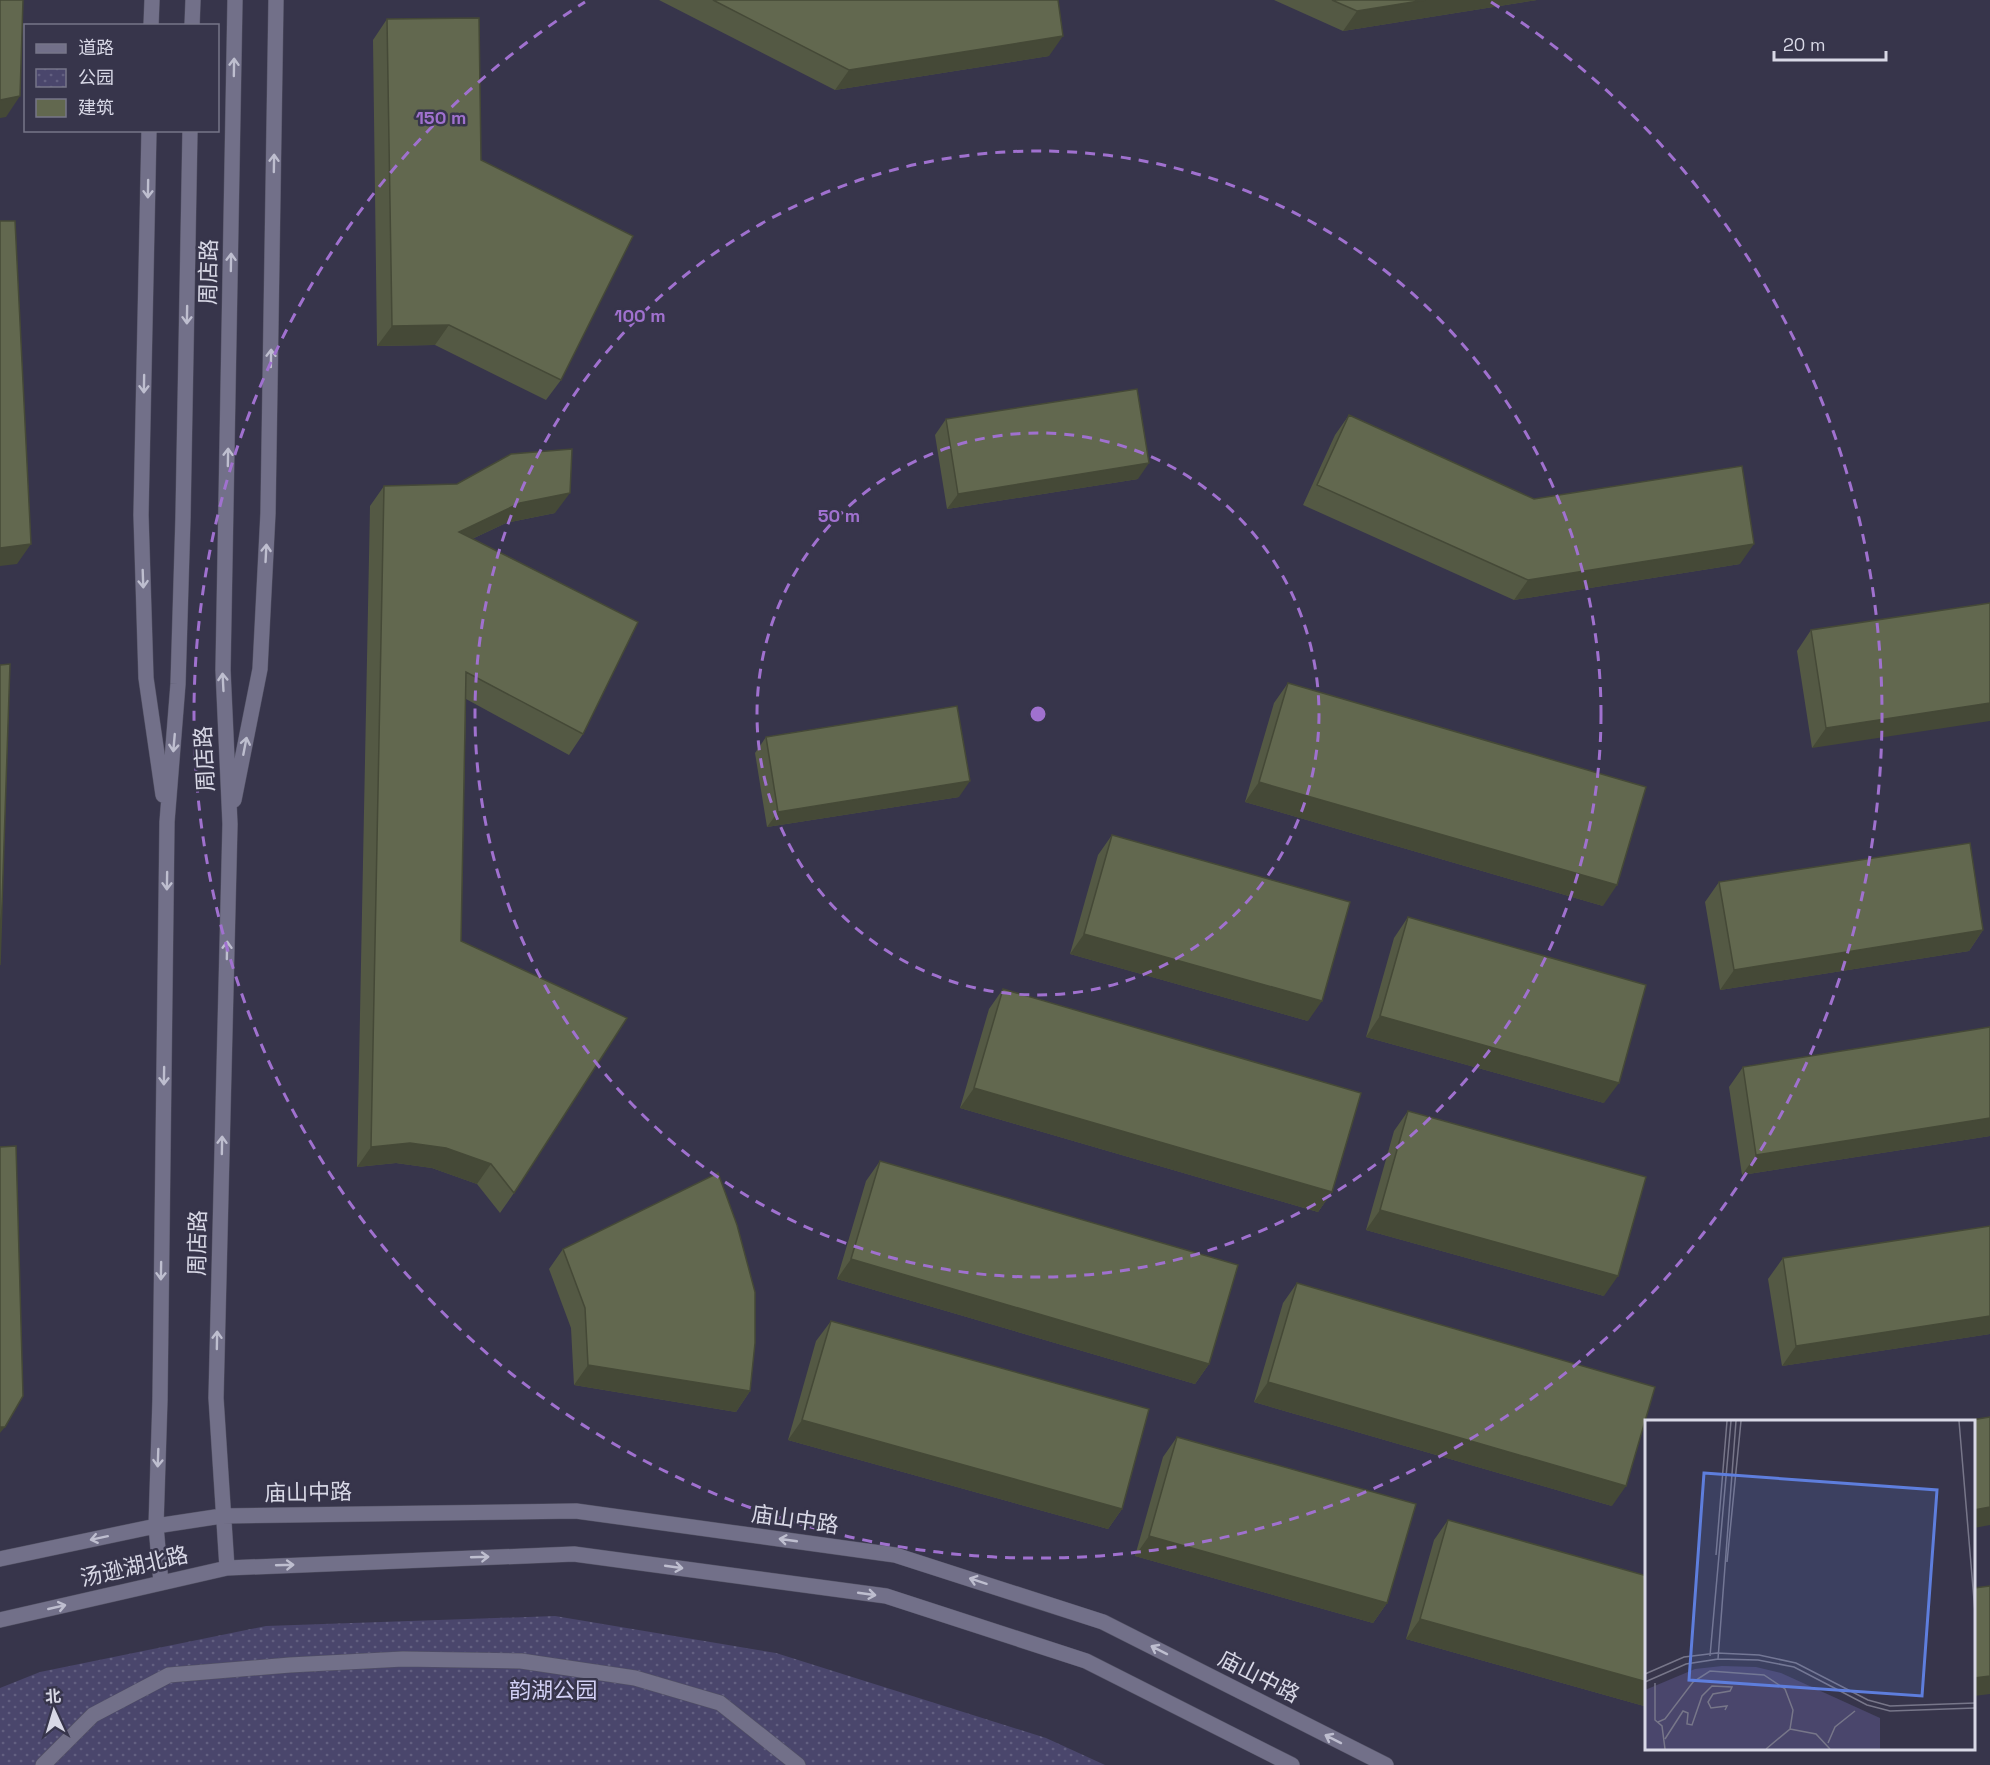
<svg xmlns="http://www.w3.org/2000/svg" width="1990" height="1765" viewBox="0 0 1990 1765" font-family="'Space Grotesk','Noto Sans SC',sans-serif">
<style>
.park{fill:url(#park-dots)}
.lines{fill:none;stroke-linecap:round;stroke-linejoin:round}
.pedestrian-casing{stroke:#525163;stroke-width:16}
.tertiary-casing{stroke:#525163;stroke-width:16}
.pedestrian{stroke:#727089;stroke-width:15}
.tertiary{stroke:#727089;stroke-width:15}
.wall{fill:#545944}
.shaded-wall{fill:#454937}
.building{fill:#62684f;stroke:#454937;stroke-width:1.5}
.oneway{stroke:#bebecf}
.ring{fill:none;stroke:#a071cf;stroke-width:3;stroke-dasharray:10 8}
.labels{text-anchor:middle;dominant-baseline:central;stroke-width:5;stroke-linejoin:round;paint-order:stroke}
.street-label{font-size:22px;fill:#d8d8e6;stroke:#37354b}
.park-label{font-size:22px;fill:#d2d0f5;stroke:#37354b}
.inset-road{fill:none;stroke:#777689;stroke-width:1.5}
.view{fill:#5e7edd;fill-opacity:0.15;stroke:#5e7edd;stroke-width:3}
.inset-edge{fill:none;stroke:#d8d8e6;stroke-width:3}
.centre{fill:#a071cf;stroke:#37354b;stroke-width:3}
.ring-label{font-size:18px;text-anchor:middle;font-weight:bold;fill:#a071cf;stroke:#37354b;stroke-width:5;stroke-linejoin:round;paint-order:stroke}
</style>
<defs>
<pattern id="park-dots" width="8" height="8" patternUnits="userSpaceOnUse" patternTransform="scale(1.5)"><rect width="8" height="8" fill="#4a466c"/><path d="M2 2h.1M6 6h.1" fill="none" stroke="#636081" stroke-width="1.8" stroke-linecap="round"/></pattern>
</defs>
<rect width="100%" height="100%" fill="#37354b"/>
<path class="park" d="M 555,1616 L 776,1653 L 1046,1738 L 1105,1765 L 0,1765 L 0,1688 L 40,1672 L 266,1626 Z"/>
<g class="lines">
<defs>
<path id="pedestrian" d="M 43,1765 L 93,1715 L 169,1675 L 290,1665 L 403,1659 L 521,1661 L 635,1678 L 720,1703 L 798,1765"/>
<path id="tertiary" d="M 151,26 L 152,0
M 192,26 L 193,0
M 149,130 L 141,515 L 146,678 L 163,795
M 234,800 L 260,669 L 268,513 L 276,0
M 0,1559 L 156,1526 L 222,1516 L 576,1511 L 895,1555 L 1103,1622 L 1386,1765
M 227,1568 L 574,1554 L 886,1596 L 1086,1661 L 1292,1765
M 161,1583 L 156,1526 L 160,1399 L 167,822 L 178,684 L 183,517 L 190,130
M 0,1620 L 227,1568 L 216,1398 L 230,824 L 223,670 L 235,0"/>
</defs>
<use href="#pedestrian" class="pedestrian-casing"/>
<use href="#tertiary" class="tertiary-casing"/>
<use href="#pedestrian" class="pedestrian"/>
<use href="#tertiary" class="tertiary"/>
</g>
<path class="wall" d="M 659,0 L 1058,0 L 1049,56 L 835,90 Z
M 1274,0 L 1537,0 L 1343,31 Z
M 387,19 L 481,160 L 561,380 L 546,400 L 435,345 L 377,346 L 373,40 Z
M 1349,415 L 1534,499 L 1740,564 L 1514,600 L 1303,505 L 1335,435 Z
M 946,419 L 1138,479 L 947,509 L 935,435 Z
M 384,486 L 555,513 L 506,523 L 472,539 L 583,734 L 569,755 L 466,699 L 461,941 L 514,1193 L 500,1213 L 477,1184 L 432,1168 L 396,1163 L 357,1167 L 370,506 Z
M 1990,603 L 1812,748 L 1797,651 L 1811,630 Z
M 1288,683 L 1603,906 L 1245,802 L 1274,703 Z
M 766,737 L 959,797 L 767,827 L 755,753 Z
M 1112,835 L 1308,1021 L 1070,954 L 1098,855 Z
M 1719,882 L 1983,930 L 1969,951 L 1720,990 L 1705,902 Z
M 1408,917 L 1604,1103 L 1366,1037 L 1394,938 Z
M 1003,989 L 1332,1192 L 1318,1212 L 960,1108 L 989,1009 Z
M 1990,1027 L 1990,1136 L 1742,1175 L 1729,1087 L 1743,1067 Z
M 1408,1111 L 1604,1296 L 1366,1230 L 1394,1131 Z
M 880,1161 L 1209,1364 L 1195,1384 L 837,1279 L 866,1181 Z
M 1990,1226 L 1990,1334 L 1782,1366 L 1768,1279 L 1783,1258 Z
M 563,1249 L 750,1391 L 736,1412 L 574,1385 L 571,1328 L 549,1269 Z
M 1297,1283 L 1612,1506 L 1254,1402 L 1283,1303 Z
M 831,1321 L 1122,1509 L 1108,1529 L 788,1440 L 816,1341 Z
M 1177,1437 L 1387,1603 L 1373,1623 L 1135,1556 L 1163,1457 Z
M 1448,1520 L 1647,1576 L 1647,1703 L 1644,1706 L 1406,1639 L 1434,1540 Z"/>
<path class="shaded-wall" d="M 1425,0 L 1537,0 L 1343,31 L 1357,11 Z
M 1063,36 L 1049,56 L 835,90 L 849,70 Z
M 20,96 L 6,117 L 0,118 L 0,100 Z
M 449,325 L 435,345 L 377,346 L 392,326 Z
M 1149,463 L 1138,479 L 947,509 L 958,494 Z
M 570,493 L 555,513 L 506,523 L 444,552 L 459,532 L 520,503 Z
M 31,544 L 17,564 L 0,566 L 0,548 Z
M 1754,544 L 1740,564 L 1514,600 L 1528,580 Z
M 1990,703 L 1990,721 L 1812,748 L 1826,728 Z
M 970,781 L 959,797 L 767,827 L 778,812 Z
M 1259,782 L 1617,885 L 1603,906 L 1245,802 Z
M 1983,930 L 1969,951 L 1720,990 L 1734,970 Z
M 1084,934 L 1322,1001 L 1308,1021 L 1070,954 Z
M 1380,1016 L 1619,1083 L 1604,1103 L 1366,1037 Z
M 974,1088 L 1332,1192 L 1318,1212 L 960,1108 Z
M 1990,1118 L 1990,1136 L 1742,1175 L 1756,1155 Z
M 410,1143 L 446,1148 L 491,1164 L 477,1184 L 432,1168 L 396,1163 L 357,1167 L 371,1147 Z
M 1380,1210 L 1618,1276 L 1604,1296 L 1366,1230 Z
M 851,1259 L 1209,1364 L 1195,1384 L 837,1279 Z
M 1990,1316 L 1990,1334 L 1782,1366 L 1796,1346 Z
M 588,1365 L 750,1391 L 736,1412 L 574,1385 Z
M 1268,1382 L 1626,1486 L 1612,1506 L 1254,1402 Z
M 802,1420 L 1122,1509 L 1108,1529 L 788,1440 Z
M 0,1427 L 5,1427 L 0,1433 Z
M 1990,1507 L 1990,1525 L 1974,1528 L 1974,1510 Z
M 1149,1536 L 1387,1603 L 1373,1623 L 1135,1556 Z
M 1420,1619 L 1647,1682 L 1647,1703 L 1644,1706 L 1406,1639 Z
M 1990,1676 L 1990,1694 L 1974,1696 L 1974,1678 Z"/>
<path class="building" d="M 0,0 L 23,0 L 20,96 L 0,100 Z
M 713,0 L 1058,0 L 1063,36 L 849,70 Z
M 1332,0 L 1425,0 L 1357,11 Z
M 479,18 L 481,160 L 633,236 L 561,380 L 449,325 L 392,326 L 387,19 Z
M 0,221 L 15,221 L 31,544 L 0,548 Z
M 1137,389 L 1149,463 L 958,494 L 946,419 Z
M 1349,415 L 1534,499 L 1742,466 L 1754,544 L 1528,580 L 1317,485 Z
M 572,449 L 570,493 L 520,503 L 459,532 L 638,622 L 583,734 L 466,672 L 461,941 L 627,1018 L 514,1193 L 491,1164 L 446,1148 L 410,1143 L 371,1147 L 384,486 L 457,484 L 511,454 Z
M 1990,603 L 1990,703 L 1826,728 L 1811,630 Z
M 10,664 L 0,965 L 0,665 Z
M 1288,683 L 1646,787 L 1617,885 L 1259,782 Z
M 957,706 L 970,781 L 778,812 L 766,737 Z
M 1112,835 L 1350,902 L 1322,1001 L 1084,934 Z
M 1970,843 L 1983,930 L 1734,970 L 1719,882 Z
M 1408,917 L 1646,985 L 1619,1083 L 1380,1016 Z
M 1003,989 L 1361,1093 L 1332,1192 L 974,1088 Z
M 1990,1027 L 1990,1118 L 1756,1155 L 1743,1067 Z
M 1408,1111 L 1646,1177 L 1618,1276 L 1380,1210 Z
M 16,1146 L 23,1396 L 5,1427 L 0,1427 L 0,1147 Z
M 880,1161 L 1238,1265 L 1209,1364 L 851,1259 Z
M 718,1173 L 737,1225 L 755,1292 L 755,1343 L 750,1391 L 588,1365 L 585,1308 L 563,1249 Z
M 1990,1226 L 1990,1316 L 1796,1346 L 1783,1258 Z
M 1297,1283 L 1655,1387 L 1626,1486 L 1268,1382 Z
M 831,1321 L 1149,1409 L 1122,1509 L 802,1420 Z
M 1990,1417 L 1990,1507 L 1974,1510 L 1974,1422 L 1959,1422 Z
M 1177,1437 L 1416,1504 L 1387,1603 L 1149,1536 Z
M 1448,1520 L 1647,1576 L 1647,1682 L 1420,1619 Z
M 1990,1586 L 1990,1676 L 1974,1678 L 1974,1588 Z"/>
<defs><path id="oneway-shaft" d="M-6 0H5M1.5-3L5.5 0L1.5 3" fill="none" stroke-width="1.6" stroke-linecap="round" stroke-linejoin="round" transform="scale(1.5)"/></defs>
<g class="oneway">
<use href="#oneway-shaft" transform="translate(234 67) rotate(-89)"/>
<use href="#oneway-shaft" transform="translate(274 163) rotate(-89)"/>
<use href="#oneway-shaft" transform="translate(148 189) rotate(91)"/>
<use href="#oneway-shaft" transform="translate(231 262) rotate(-89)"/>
<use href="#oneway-shaft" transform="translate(187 315) rotate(91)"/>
<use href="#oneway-shaft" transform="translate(271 358) rotate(-89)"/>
<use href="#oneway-shaft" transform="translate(144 384) rotate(91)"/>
<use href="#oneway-shaft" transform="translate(228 457) rotate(-89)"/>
<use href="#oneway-shaft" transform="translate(266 553) rotate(-87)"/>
<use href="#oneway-shaft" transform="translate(143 579) rotate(88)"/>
<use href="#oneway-shaft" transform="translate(223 682) rotate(-93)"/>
<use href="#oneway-shaft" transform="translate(174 743) rotate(95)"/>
<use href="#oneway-shaft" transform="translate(245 746) rotate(-79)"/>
<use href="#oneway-shaft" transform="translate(167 881) rotate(91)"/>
<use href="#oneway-shaft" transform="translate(227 950) rotate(-89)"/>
<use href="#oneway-shaft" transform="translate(164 1076) rotate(91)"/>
<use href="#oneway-shaft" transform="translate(222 1145) rotate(-89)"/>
<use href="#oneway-shaft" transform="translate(161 1271) rotate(91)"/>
<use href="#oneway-shaft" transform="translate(217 1340) rotate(-89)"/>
<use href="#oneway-shaft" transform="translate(158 1458) rotate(92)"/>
<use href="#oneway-shaft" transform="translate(99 1538) rotate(168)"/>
<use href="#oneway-shaft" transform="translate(788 1540) rotate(-172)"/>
<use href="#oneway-shaft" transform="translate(480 1557) rotate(-2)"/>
<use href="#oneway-shaft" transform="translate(285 1565) rotate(-2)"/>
<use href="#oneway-shaft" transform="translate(674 1567) rotate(8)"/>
<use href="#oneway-shaft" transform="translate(978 1581) rotate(-162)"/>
<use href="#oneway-shaft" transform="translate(867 1594) rotate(8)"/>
<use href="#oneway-shaft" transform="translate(57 1607) rotate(-13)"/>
<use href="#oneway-shaft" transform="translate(1159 1650) rotate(-153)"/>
<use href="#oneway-shaft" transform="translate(1333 1739) rotate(-153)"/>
</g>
<g class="ring">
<circle cx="1038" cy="714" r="281"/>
<circle cx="1038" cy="714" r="563"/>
<path d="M1491 2A844 844 0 1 1 585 2"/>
</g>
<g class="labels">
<g class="street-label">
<text transform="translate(208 272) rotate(-89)">周店路</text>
<text transform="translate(204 759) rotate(-93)">周店路</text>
<text transform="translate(197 1243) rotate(-89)">周店路</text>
<text transform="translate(308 1492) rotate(-1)">庙山中路</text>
<text transform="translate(795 1519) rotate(8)">庙山中路</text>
<text transform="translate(134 1566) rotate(-13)">汤逊湖北路</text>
<text transform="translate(1259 1676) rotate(27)">庙山中路</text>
</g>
<g class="park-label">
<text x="553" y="1690">韵湖公园</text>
</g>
</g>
<g transform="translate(1645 1420)">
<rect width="330" height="330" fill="#37354b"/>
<path d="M 77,246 L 111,247 L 136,253 L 235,298 L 235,329 L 0,329 L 0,270 L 50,249 Z" fill="#4a466c"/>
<path class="inset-road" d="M 314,1 L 330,192M 71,135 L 82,1M 82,142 L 96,1M 65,236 L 86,1M 73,239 L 113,240 L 149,247 L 222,285 L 245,291 L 330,288M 0,254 L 39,237 L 72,233 L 114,235 L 151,243 L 223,280 L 245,286 L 330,283M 0,262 L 41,244 L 73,239 L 91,1M 10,263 L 10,300 L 17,306 L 20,329M 13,302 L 20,299 L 48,262 L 65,251 L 119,255 L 140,269 L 148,290 L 145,309 L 121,329M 145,309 L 171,314 L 185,329M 20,319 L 38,291 L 43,293 L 42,304 L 47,305 L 57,276 L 67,266 L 87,267 L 85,271 L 68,274 L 63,282 L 66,288 L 82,286 L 80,290M 183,323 L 190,307 L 210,291"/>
<path class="view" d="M 59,53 L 292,70 L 277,276 L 44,260 Z"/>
<rect width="330" height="330" class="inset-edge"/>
</g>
<circle cx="1038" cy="714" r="9" class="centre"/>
<g class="ring-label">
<text x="441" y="124">150 m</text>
<text x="640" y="322">100 m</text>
<text x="839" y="522">50 m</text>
</g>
<rect x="24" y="24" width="195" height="108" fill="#37354b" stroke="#777689" stroke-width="1.5"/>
<rect x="36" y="44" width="30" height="9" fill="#727089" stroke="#777689" stroke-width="1.5"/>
<text x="78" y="54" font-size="18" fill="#d8d8e6">道路</text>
<rect x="36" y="69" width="30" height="18" fill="url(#park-dots)" stroke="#777689" stroke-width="1.5"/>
<text x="78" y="84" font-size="18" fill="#d8d8e6">公园</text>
<rect x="36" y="99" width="30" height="18" fill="#62684f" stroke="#777689" stroke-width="1.5"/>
<text x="78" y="114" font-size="18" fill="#d8d8e6">建筑</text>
<g transform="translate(54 1711) rotate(356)" stroke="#37354b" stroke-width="4.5" paint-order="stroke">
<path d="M0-4.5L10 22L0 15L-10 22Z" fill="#d8d8e6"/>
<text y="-9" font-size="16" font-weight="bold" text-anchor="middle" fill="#d8d8e6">北</text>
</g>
<path d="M1774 51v9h112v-9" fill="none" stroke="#d8d8e6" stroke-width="3"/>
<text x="1783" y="51" font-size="18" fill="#d8d8e6" stroke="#37354b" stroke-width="4.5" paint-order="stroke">20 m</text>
</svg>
